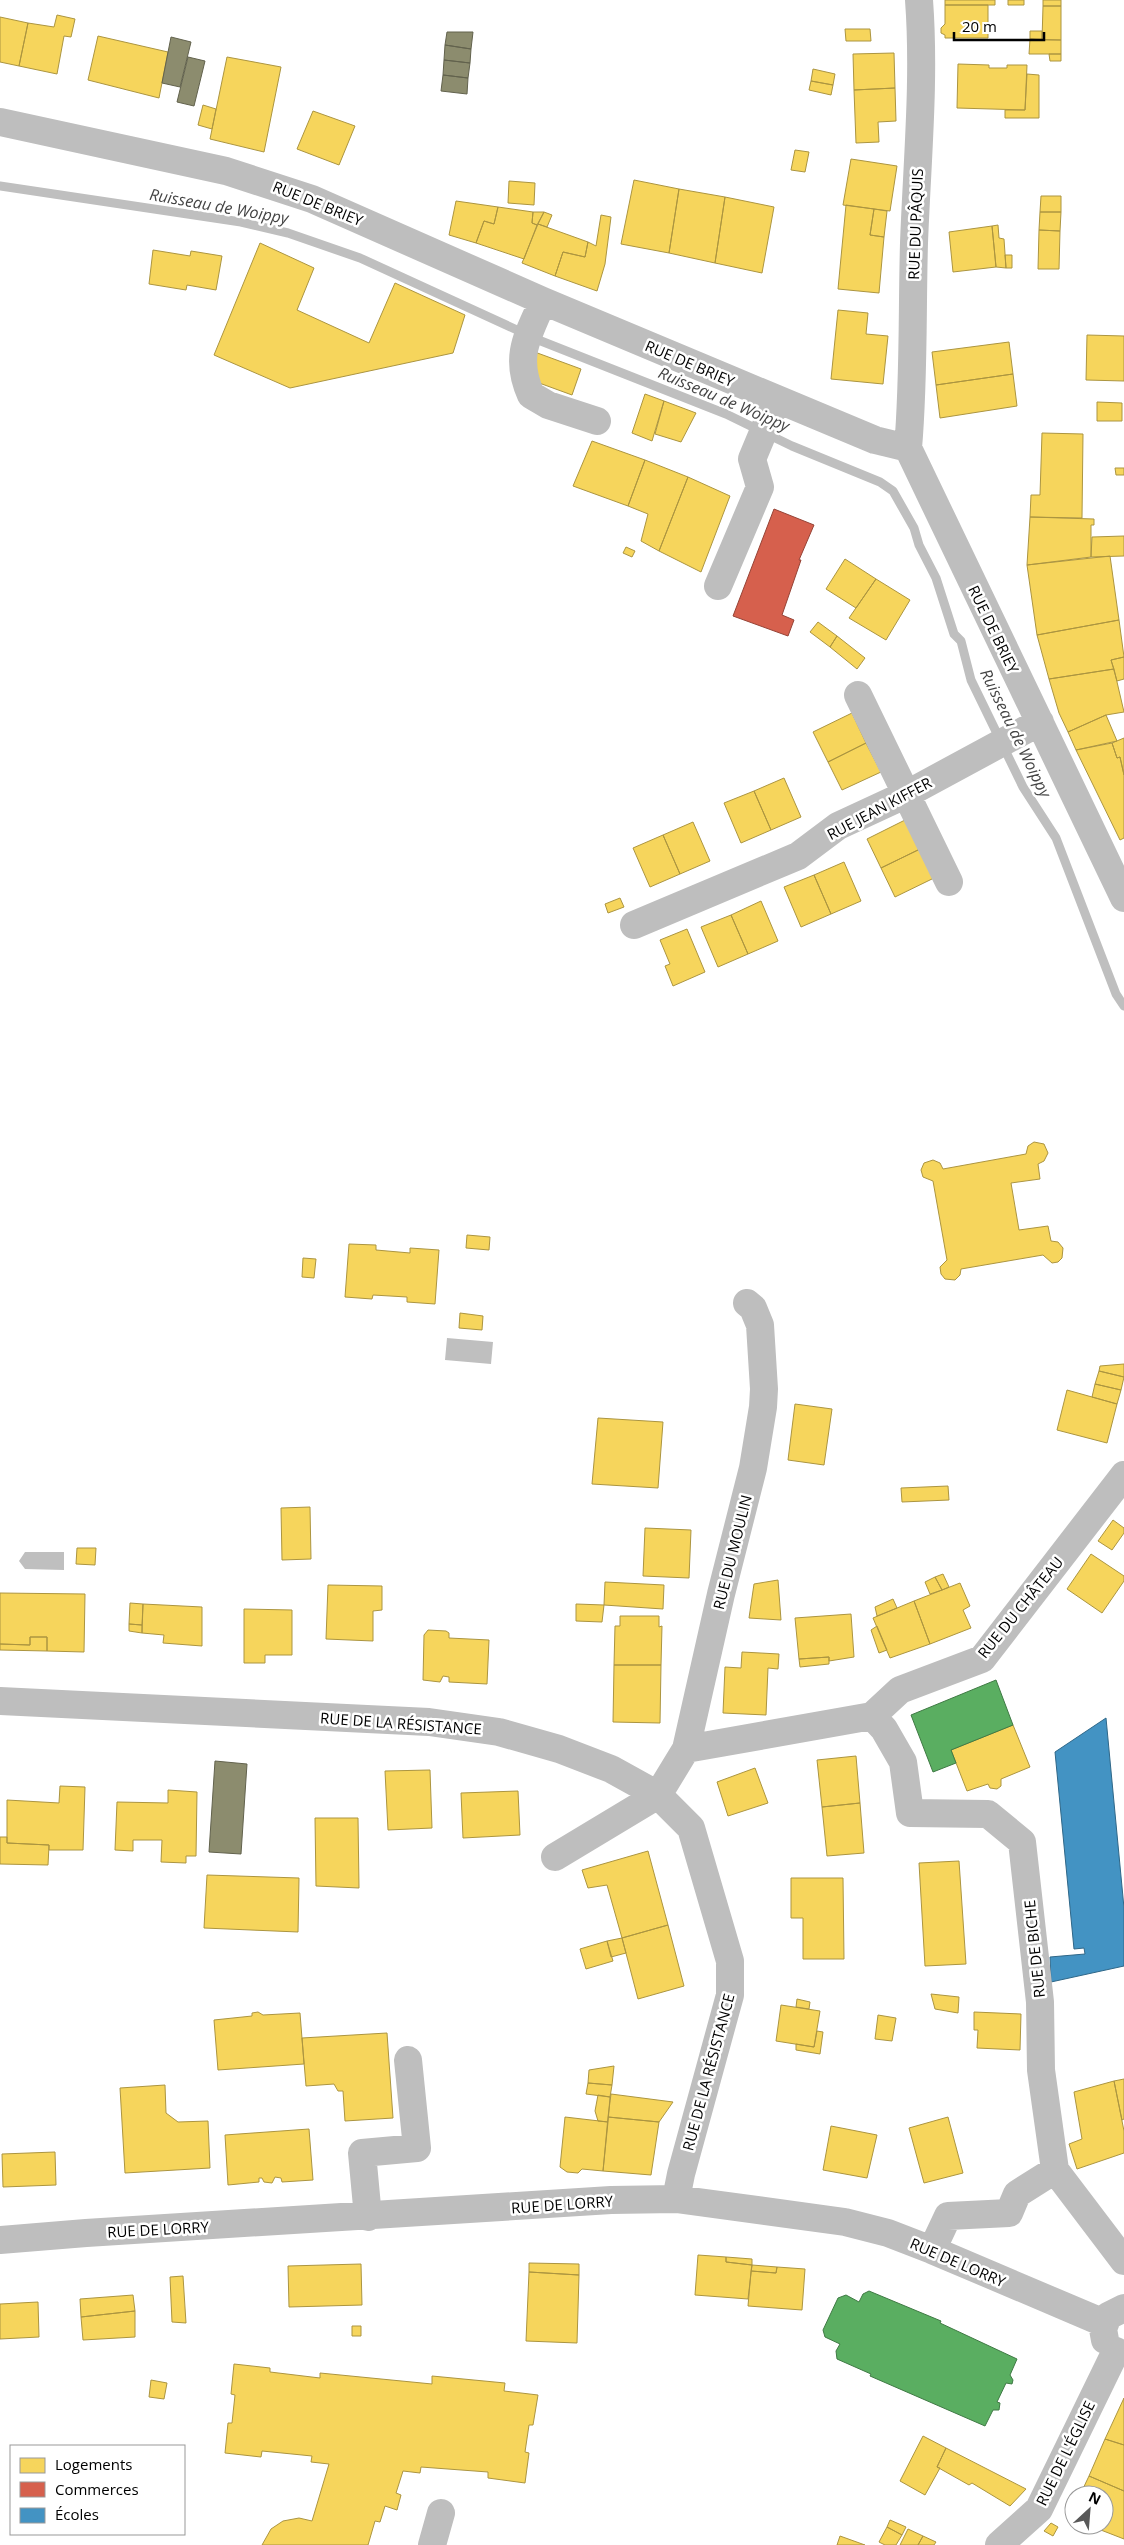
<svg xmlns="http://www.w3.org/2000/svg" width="1124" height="2545" viewBox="0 0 1124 2545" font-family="'Open Sans',sans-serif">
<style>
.water{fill:#bfbfbf}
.homes{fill:#f6d55c;stroke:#ac9540}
.shops{fill:#d6604d;stroke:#964336}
.schools{fill:#4393c3;stroke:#2f6788}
.public{fill:#5aae61;stroke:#3f7a44}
.industry{fill:#8c8c6e;stroke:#62624d}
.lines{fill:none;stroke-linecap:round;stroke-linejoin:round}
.stream{stroke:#bfbfbf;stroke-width:9}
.minor{stroke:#bebebe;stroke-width:28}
.labels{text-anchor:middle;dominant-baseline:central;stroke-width:5;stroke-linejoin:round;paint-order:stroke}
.street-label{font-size:15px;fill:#000;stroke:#fff}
.water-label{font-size:16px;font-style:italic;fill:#444;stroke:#fff}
</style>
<rect width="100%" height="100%" fill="#fff"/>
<path class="water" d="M 447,1338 L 493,1342 L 491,1364 L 445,1360 Z
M 25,1552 L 64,1552 L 64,1570 L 25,1569 L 19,1561 Z"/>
<path class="homes" d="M 945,0 L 995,0 L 995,5 L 945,5 Z
M 1008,0 L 1024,0 L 1024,5 L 1008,5 Z
M 1043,0 L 1061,0 L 1061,6 L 1043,6 Z
M 945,5 L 988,5 L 988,38 L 945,38 L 945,35 L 941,33 L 941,28 L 945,24 Z
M 1043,6 L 1061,6 L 1061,40 L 1042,40 Z
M 57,15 L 75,19 L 71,37 L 64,36 L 57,74 L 19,66 L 28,23 L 54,27 Z
M 0,17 L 28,23 L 19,66 L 0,62 Z
M 845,29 L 870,29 L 871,41 L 846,41 Z
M 1030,31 L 1042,31 L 1042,40 L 1030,39 Z
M 98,36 L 168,52 L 159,98 L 88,80 Z
M 1030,39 L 1061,40 L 1061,54 L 1029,54 Z
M 894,53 L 895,88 L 854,90 L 853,54 Z
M 1049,54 L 1061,54 L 1061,61 L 1050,61 Z
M 227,57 L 281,67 L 264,152 L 210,139 Z
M 958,64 L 989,65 L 989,68 L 1007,68 L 1007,65 L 1027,65 L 1025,110 L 957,108 Z
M 813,69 L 835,74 L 833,85 L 811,81 Z
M 1027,74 L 1039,75 L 1039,118 L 1005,118 L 1005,110 L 1025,110 Z
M 811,81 L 833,85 L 831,95 L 809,90 Z
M 895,88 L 896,121 L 878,122 L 879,142 L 856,143 L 854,90 Z
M 203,105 L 216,109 L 212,129 L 198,125 Z
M 313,111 L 355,126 L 339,165 L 297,149 Z
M 795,150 L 809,152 L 805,172 L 791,170 Z
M 851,159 L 897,166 L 890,211 L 843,205 Z
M 634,180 L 679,189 L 669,253 L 621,244 Z
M 509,181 L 535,183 L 534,205 L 508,203 Z
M 679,189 L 725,197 L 715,263 L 669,253 Z
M 1041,196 L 1061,196 L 1061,212 L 1040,212 Z
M 725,197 L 774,207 L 762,273 L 715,263 Z
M 456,201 L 498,207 L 494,224 L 484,221 L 476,243 L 449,235 Z
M 846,205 L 874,209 L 870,235 L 884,237 L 879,293 L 838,289 Z
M 498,207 L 533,212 L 532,223 L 537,225 L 524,259 L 476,243 L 484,221 L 494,224 Z
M 874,209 L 887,211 L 884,237 L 870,235 Z
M 533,212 L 544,212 L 537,225 L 532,223 Z
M 544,212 L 552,215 L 547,227 L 538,224 Z
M 1040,212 L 1061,212 L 1060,231 L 1039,230 Z
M 601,215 L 611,217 L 605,264 L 597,291 L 555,276 L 563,252 L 585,257 L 588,242 L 596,246 Z
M 538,224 L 588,242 L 585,257 L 563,252 L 555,276 L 522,263 Z
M 998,225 L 999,238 L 1004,239 L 1006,268 L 996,267 L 992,226 Z
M 992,226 L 996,267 L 953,272 L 949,232 Z
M 1039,230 L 1060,231 L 1059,269 L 1038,269 Z
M 260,243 L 314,268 L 297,310 L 369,343 L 395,283 L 465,315 L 453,353 L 290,388 L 214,355 Z
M 153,250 L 190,256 L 191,251 L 222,256 L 216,290 L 187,285 L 186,290 L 149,284 Z
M 1005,255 L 1012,255 L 1012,268 L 1006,268 Z
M 838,310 L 868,313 L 866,334 L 888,336 L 883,384 L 831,379 Z
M 1087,335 L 1124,336 L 1124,381 L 1086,380 Z
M 1009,342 L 1013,374 L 936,385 L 932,352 Z
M 532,351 L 581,369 L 572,395 L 531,380 Z
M 1013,374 L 1017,406 L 940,418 L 936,385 Z
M 645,394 L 664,401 L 652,441 L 632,433 Z
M 664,401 L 696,413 L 681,442 L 655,434 Z
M 1097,402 L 1122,403 L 1122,421 L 1097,421 Z
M 1042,433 L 1083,434 L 1082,518 L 1030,517 L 1031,495 L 1040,495 Z
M 592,441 L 645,460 L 628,506 L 573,486 Z
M 645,460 L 688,477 L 659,551 L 641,541 L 648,514 L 628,506 Z
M 1115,468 L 1124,468 L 1124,475 L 1116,475 Z
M 688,477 L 730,496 L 701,572 L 659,551 Z
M 1030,517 L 1094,519 L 1094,525 L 1091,525 L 1091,557 L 1027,565 Z
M 1124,536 L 1124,556 L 1091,557 L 1092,537 Z
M 626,547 L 635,551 L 632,557 L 623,553 Z
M 1110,556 L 1119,620 L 1037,635 L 1027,565 Z
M 845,559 L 876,579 L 856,608 L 826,589 Z
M 876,579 L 910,600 L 886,640 L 849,618 Z
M 1119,620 L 1124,657 L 1111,660 L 1114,669 L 1049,679 L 1037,635 Z
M 818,622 L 837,636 L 830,647 L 810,632 Z
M 837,636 L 865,658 L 857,669 L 830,647 Z
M 1124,657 L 1124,679 L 1117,681 L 1111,660 Z
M 1114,669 L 1124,712 L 1106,715 L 1068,732 L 1059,713 L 1049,679 Z
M 852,713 L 866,743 L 828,762 L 813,732 Z
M 1106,715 L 1117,741 L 1076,750 L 1068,732 Z
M 1124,738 L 1124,775 L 1120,757 L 1117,758 L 1112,743 Z
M 866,743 L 881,772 L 842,790 L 828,762 Z
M 1112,743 L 1117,758 L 1120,757 L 1124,775 L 1124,838 L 1120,840 L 1076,750 Z
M 784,778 L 801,817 L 771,830 L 754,791 Z
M 754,791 L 771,830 L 741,843 L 724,803 Z
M 905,820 L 920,849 L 881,868 L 867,839 Z
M 693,822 L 710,861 L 680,874 L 663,835 Z
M 663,835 L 680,874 L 650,887 L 633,848 Z
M 920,849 L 934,878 L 895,897 L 881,868 Z
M 844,862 L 861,901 L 831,914 L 814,875 Z
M 814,875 L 831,914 L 801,927 L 784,887 Z
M 620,898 L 624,907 L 608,913 L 605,904 Z
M 761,901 L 778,941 L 748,954 L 731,915 Z
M 731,915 L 748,954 L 718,967 L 701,927 Z
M 687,929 L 705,972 L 673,986 L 665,966 L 670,964 L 660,940 Z
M 1034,1142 L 1044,1144 L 1048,1153 L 1044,1161 L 1038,1164 L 1040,1179 L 1011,1183 L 1019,1230 L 1048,1226 L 1051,1241 L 1058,1242 L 1063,1248 L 1062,1258 L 1058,1262 L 1052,1263 L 1043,1255 L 961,1269 L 960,1275 L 955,1280 L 945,1279 L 941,1274 L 940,1267 L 947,1260 L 933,1181 L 923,1177 L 921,1170 L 924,1163 L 933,1160 L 940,1163 L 943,1169 L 1026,1154 L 1028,1146 Z
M 467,1235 L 490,1237 L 489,1250 L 466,1248 Z
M 349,1244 L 376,1245 L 376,1250 L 410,1253 L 410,1248 L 439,1250 L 435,1304 L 407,1302 L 407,1297 L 373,1295 L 372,1299 L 345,1297 Z
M 303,1258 L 316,1259 L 314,1278 L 302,1277 Z
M 460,1313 L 483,1316 L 482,1330 L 459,1328 Z
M 1124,1364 L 1124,1377 L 1099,1371 L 1100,1366 Z
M 1099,1371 L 1124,1377 L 1121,1390 L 1095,1384 Z
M 1095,1384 L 1121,1390 L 1117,1404 L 1092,1397 Z
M 1067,1390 L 1117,1404 L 1107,1443 L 1057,1430 Z
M 795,1404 L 832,1409 L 824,1465 L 788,1460 Z
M 598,1418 L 663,1422 L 658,1488 L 592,1484 Z
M 948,1486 L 949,1500 L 902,1502 L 901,1488 Z
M 310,1507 L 311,1559 L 282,1560 L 281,1508 Z
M 1113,1520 L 1124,1528 L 1124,1533 L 1112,1550 L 1098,1541 Z
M 645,1528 L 691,1530 L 689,1578 L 643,1576 Z
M 77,1548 L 96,1548 L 95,1565 L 76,1564 Z
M 1091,1554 L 1124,1576 L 1124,1581 L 1102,1613 L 1067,1589 Z
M 943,1574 L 949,1587 L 942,1590 L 935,1577 Z
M 935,1577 L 942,1590 L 930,1594 L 925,1582 Z
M 778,1580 L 781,1620 L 749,1618 L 754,1584 Z
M 605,1582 L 664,1585 L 663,1609 L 604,1605 Z
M 960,1583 L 970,1606 L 963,1610 L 971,1628 L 930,1644 L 914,1601 Z
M 328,1585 L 382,1586 L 382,1610 L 373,1611 L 373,1641 L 326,1639 Z
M 0,1593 L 85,1594 L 84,1652 L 47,1651 L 47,1637 L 30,1637 L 30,1645 L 0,1644 Z
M 893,1599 L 897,1608 L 877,1616 L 875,1607 Z
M 914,1601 L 930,1644 L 890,1658 L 873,1618 Z
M 130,1603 L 143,1604 L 142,1625 L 129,1624 Z
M 143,1604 L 202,1607 L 202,1646 L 163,1643 L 164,1635 L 142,1633 Z
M 576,1604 L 604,1605 L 602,1622 L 576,1621 Z
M 244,1609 L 292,1610 L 292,1655 L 265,1655 L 265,1663 L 244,1663 Z
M 851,1614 L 854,1657 L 829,1661 L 829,1657 L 799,1659 L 795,1618 Z
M 620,1616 L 659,1616 L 659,1627 L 662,1626 L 661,1665 L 614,1665 L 615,1626 L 620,1626 Z
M 129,1624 L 142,1625 L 142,1633 L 129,1631 Z
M 877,1626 L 887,1650 L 879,1653 L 871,1630 Z
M 428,1630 L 446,1631 L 449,1633 L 449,1638 L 489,1640 L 487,1684 L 449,1682 L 449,1677 L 443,1676 L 440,1682 L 423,1680 L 424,1635 Z
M 30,1637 L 47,1637 L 47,1651 L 0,1650 L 0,1644 L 30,1645 Z
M 742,1652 L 779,1654 L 778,1669 L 768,1668 L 766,1715 L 723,1713 L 725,1667 L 741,1668 Z
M 829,1657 L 829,1664 L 800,1667 L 799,1659 Z
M 614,1665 L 661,1665 L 660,1723 L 613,1722 Z
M 1013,1725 L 1030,1767 L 1001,1779 L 1001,1786 L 997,1789 L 990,1788 L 988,1784 L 967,1791 L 951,1750 Z
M 856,1756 L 860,1803 L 822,1807 L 817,1760 Z
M 755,1768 L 768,1803 L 728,1816 L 717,1782 Z
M 430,1770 L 432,1828 L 388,1830 L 385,1771 Z
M 60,1786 L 85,1787 L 83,1850 L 49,1850 L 49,1845 L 7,1843 L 7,1800 L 59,1803 Z
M 168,1790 L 197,1792 L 196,1856 L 186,1856 L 186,1863 L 161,1862 L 162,1840 L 133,1840 L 133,1851 L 115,1850 L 117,1802 L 168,1803 Z
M 518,1791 L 520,1835 L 463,1838 L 461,1793 Z
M 860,1803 L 864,1853 L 827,1856 L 822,1807 Z
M 315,1818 L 358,1818 L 359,1888 L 316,1886 Z
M 0,1837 L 7,1837 L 7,1843 L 49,1845 L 48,1865 L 0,1864 Z
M 648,1851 L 668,1925 L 622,1938 L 607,1885 L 588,1888 L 582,1870 Z
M 959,1861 L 966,1964 L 925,1966 L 919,1863 Z
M 207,1875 L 299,1878 L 298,1932 L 204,1928 Z
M 791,1878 L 843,1878 L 844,1959 L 803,1959 L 803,1918 L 791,1918 Z
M 668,1925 L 684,1986 L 638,1999 L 622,1938 Z
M 622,1938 L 626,1953 L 611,1957 L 607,1941 Z
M 607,1941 L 613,1961 L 586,1969 L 580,1949 Z
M 931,1994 L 959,1997 L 958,2013 L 935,2009 Z
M 797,1999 L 810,2002 L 809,2009 L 796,2007 Z
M 781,2005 L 820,2011 L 814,2047 L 776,2041 Z
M 258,2012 L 263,2015 L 300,2013 L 304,2064 L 218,2070 L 214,2020 L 252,2016 L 252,2013 Z
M 974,2012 L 1021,2014 L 1020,2050 L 977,2048 L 978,2030 L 974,2030 Z
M 878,2015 L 896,2018 L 892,2041 L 875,2039 Z
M 817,2031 L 823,2032 L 820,2054 L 796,2050 L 796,2044 L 814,2047 Z
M 387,2033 L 393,2118 L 345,2121 L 343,2091 L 338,2091 L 334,2084 L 306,2086 L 302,2038 Z
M 614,2066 L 612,2085 L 588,2083 L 589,2070 Z
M 1124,2079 L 1124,2119 L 1122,2120 L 1114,2081 Z
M 1114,2081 L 1124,2131 L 1124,2153 L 1077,2169 L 1069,2144 L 1082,2139 L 1074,2092 Z
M 588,2083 L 612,2085 L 610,2097 L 586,2094 Z
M 165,2085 L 166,2113 L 178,2122 L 208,2121 L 210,2168 L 125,2173 L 120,2088 Z
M 611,2094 L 673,2102 L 659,2122 L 608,2117 Z
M 598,2095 L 610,2097 L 608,2122 L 598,2121 L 595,2111 Z
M 565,2117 L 608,2122 L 603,2171 L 582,2169 L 578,2173 L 567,2172 L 560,2167 Z
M 608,2117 L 659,2122 L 651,2175 L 603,2171 Z
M 948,2117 L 963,2173 L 924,2183 L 909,2128 Z
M 831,2126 L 877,2135 L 867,2178 L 823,2170 Z
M 309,2129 L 313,2180 L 282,2182 L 281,2178 L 275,2177 L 272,2183 L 264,2182 L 262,2178 L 259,2178 L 259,2182 L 228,2185 L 225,2135 Z
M 55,2152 L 56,2185 L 3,2187 L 2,2154 Z
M 698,2255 L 726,2257 L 726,2262 L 752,2265 L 748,2299 L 695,2295 Z
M 726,2257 L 752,2259 L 752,2265 L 726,2262 Z
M 529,2263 L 579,2264 L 579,2275 L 529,2272 Z
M 361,2264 L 362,2305 L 289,2307 L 288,2266 Z
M 752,2265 L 777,2267 L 776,2273 L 751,2271 Z
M 777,2267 L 805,2269 L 802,2310 L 748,2306 L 751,2271 L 776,2273 Z
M 529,2272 L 579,2275 L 577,2343 L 526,2341 Z
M 183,2276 L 186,2323 L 172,2322 L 170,2277 Z
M 133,2295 L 135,2311 L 81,2317 L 80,2299 Z
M 38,2302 L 39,2337 L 0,2339 L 0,2304 Z
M 135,2311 L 135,2337 L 83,2340 L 81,2317 Z
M 352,2326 L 361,2326 L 361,2336 L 352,2336 Z
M 234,2364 L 270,2368 L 270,2372 L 320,2378 L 320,2373 L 432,2384 L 432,2376 L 505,2383 L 504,2391 L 538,2395 L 533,2425 L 529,2425 L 525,2452 L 529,2453 L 525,2483 L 488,2478 L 488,2472 L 421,2467 L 420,2473 L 403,2471 L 396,2493 L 401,2495 L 397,2510 L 385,2506 L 380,2522 L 375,2521 L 368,2545 L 262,2545 L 271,2529 L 283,2521 L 299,2518 L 312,2521 L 329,2464 L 311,2462 L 312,2456 L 262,2451 L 261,2457 L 225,2453 L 228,2423 L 232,2423 L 235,2395 L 231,2394 Z
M 151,2380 L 167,2383 L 164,2399 L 149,2397 Z
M 1124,2398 L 1124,2445 L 1105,2439 Z
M 923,2436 L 946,2448 L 937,2467 L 940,2468 L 925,2495 L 900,2481 Z
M 1105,2439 L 1124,2445 L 1124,2491 L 1089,2476 Z
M 946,2448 L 1026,2489 L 1010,2506 L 972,2483 L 969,2485 L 937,2467 Z
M 1089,2476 L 1124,2491 L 1124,2539 L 1088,2525 L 1104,2525 L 1104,2495 L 1080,2495 Z
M 890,2520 L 906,2527 L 902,2535 L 887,2527 Z
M 1051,2523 L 1058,2527 L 1053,2536 L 1044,2531 Z
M 887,2527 L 902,2535 L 896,2545 L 885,2545 L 879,2542 Z
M 908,2529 L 923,2536 L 918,2545 L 900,2545 Z
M 840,2536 L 865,2545 L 837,2545 Z
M 923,2536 L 936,2542 L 934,2545 L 918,2545 Z"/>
<path class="shops" d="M 774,509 L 814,525 L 799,560 L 801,560 L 782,615 L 794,620 L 788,636 L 733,616 Z"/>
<path class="schools" d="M 1106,1718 L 1124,1908 L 1124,1966 L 1051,1982 L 1050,1957 L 1085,1954 L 1084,1948 L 1074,1949 L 1055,1752 Z"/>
<path class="public" d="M 996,1680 L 1013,1725 L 951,1750 L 956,1763 L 933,1772 L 911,1715 Z
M 869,2291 L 941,2321 L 940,2323 L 1017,2359 L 1010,2375 L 1013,2380 L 1012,2384 L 1006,2383 L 997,2402 L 1000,2403 L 999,2410 L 993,2410 L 985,2426 L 870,2376 L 871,2374 L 837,2359 L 836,2351 L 840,2344 L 825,2337 L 823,2330 L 838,2298 L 846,2295 L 859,2302 L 863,2294 Z"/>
<path class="industry" d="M 447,32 L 473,32 L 471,49 L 445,45 Z
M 171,37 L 191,42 L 180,87 L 162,83 Z
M 445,45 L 471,49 L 470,63 L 444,60 Z
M 188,57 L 205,61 L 194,106 L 177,102 Z
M 444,60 L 470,63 L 468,78 L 443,75 Z
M 443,75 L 468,78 L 467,94 L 441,91 Z
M 215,1761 L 247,1764 L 241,1854 L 209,1852 Z"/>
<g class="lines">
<path class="stream" d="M 0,186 L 241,222 L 288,233 L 360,258 L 541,341 L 726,414 L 792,446 L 880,482 L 893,491 L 914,528 L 919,545 L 936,578 L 954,634 L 961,641 L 971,680 L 1023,787 L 1056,838 L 1116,994 L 1124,1006"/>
<path class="minor" d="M 0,122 L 226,171 L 312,199 L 543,301 L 729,379 L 875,440 L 908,448
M 543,301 C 527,337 514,357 531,395 L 548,405 L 597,421
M 908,448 L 1124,898
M 908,448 C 914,380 912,311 914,243 C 917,162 925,80 919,0
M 718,586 L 760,487 L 752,459 L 777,399
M 858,695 L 949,882
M 634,925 L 798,856 L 838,826 L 907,794 L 1040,722
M 0,1701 L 429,1722 L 499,1732 L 559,1749 L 611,1769 L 658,1795 L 691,1828 L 730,1961 L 730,1995 L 681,2174 L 676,2199
M 872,1716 L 884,1729 L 903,1762 L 910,1813 L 988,1814 L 1022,1842 L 1040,2002 L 1041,2070 L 1055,2170 L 1124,2261
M 686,1749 L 872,1716 L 900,1690 L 982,1659 L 1124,1475
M 555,1857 L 658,1795 L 686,1749 L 721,1594 L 753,1468 L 763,1407 L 764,1389 L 760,1325 L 753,1308 L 747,1303
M 368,2217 L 362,2153 L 417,2148 L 408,2060
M 0,2240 L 86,2233 L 611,2200 L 676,2199 L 845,2222 L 888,2233 L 932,2250 L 1104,2323
M 932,2250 L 948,2216 L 1009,2213 L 1017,2194 L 1055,2170
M 1105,2340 L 1103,2329 L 1108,2316 L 1124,2308
M 432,2545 L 441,2513
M 999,2545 L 1039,2509 L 1116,2351"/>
</g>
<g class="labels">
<g class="street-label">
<text transform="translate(318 203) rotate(22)">RUE DE BRIEY</text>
<text transform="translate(915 224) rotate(-88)">RUE DU PÂQUIS</text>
<text transform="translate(690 363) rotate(23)">RUE DE BRIEY</text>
<text transform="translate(994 629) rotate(64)">RUE DE BRIEY</text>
<text transform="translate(879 808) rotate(-28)">RUE JEAN KIFFER</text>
<text transform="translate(732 1552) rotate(-76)">RUE DU MOULIN</text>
<text transform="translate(1020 1607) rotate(-51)">RUE DU CHÂTEAU</text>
<text transform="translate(401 1723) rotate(4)">RUE DE LA RÉSISTANCE</text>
<text transform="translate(1034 1949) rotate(-96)">RUE DE BICHE</text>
<text transform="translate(708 2072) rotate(-75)">RUE DE LA RÉSISTANCE</text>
<text transform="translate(562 2204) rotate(-4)">RUE DE LORRY</text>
<text transform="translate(158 2229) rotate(-3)">RUE DE LORRY</text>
<text transform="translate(958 2262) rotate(23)">RUE DE LORRY</text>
<text transform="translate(1065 2453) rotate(-64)">RUE DE L'ÉGLISE</text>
</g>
<g class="water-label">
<text transform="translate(219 206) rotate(10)">Ruisseau de Woippy</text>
<text transform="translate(724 399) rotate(23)">Ruisseau de Woippy</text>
<text transform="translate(1016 733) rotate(64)">Ruisseau de Woippy</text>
</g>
</g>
<rect x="10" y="2445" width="175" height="90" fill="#ffffff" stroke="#999999"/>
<rect x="20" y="2458" width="25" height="15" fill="#f6d55c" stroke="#999999"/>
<text x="55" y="2470" font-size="15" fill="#000000">Logements</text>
<rect x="20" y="2482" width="25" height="15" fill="#d6604d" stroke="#999999"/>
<text x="55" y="2495" font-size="15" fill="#000000">Commerces</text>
<rect x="20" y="2508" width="25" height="15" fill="#4393c3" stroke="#999999"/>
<text x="55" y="2520" font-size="15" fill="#000000">Écoles</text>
<g transform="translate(1089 2510) rotate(26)"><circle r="24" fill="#ffffff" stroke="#999999"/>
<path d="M0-4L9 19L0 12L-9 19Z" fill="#595959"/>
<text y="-8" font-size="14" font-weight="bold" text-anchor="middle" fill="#000000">N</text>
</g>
<path d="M954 32v8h90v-8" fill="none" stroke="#000000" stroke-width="2.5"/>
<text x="962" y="32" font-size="15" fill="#000000" stroke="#ffffff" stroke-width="4" paint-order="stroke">20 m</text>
</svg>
